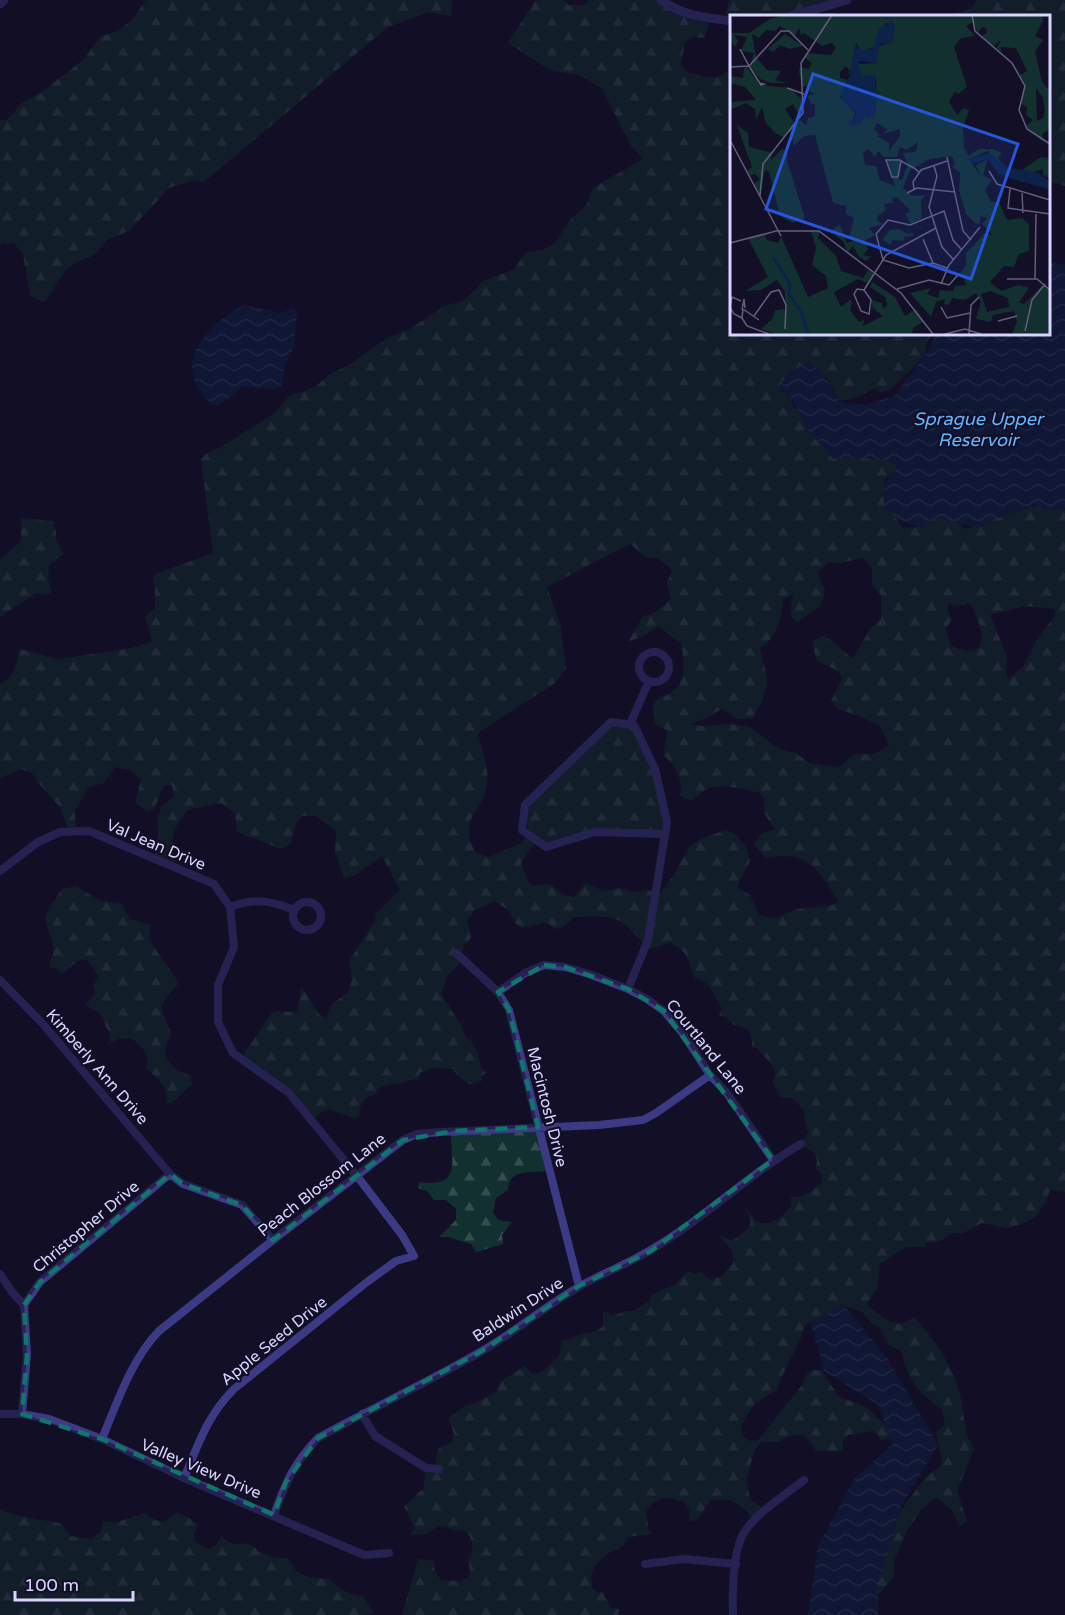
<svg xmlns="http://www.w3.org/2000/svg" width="1065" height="1615" viewBox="0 0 1065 1615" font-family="'Varela Round',sans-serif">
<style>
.forest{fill:url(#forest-firs);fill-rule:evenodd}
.water{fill:url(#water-waves)}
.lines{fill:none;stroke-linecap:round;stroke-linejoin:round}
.minor{stroke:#3d3a85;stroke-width:8}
.tertiary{stroke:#3d3a85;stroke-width:9}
.marked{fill:none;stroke:#0f766e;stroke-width:4.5;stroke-dasharray:12 8;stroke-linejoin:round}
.labels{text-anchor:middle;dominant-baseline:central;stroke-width:4.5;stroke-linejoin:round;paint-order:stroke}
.street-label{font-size:16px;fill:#d9d4ff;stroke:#130f26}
.water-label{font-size:18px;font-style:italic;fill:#62b6ff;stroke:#130f26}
.inset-river{fill:none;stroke:#0c2248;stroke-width:3}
.inset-road{fill:none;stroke:#625e7d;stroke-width:1.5}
.view{fill:#2655da;fill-opacity:0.15;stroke:#2655da;stroke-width:3}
.inset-edge{fill:none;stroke:#d9d4ff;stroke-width:3}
</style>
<defs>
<pattern id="forest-firs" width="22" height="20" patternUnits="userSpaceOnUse" patternTransform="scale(1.5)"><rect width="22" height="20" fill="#12302f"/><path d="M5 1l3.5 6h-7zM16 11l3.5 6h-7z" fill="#344d4e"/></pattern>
<pattern id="water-waves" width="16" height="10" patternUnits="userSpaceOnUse" patternTransform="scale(1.5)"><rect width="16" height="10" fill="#0c2248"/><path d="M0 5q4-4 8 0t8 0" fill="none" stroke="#2f4163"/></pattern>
</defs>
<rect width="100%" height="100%" fill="#130f26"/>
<path class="forest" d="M 146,0 L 452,0 L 451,16 L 428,12 L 388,27 L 204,182 L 191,181 L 169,188 L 129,231 L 107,240 L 94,255 L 75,263 L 65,271 L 45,302 L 30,296 L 23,254 L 14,243 L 0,244 L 0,120 L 7,120 L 22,103 L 42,92 L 84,59 L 100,37 L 117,31 L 131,21 Z
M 536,0 L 563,0 L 569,5 L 584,5 L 589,0 L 659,0 C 677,15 685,19 709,23 L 705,38 L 693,37 L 685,42 L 681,64 L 688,73 C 701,75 717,82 727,71 L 732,71 L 732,333 L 934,333 C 925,342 928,344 924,355 C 923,358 893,388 890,390 C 887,391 883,391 880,392 L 875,388 L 856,398 L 840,401 L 827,378 L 815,369 L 785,387 L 794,408 L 802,414 L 827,444 L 834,459 L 854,450 C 867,463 883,455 897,463 L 896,470 L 883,481 L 896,518 L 902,528 L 918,527 L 927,520 L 945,513 L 965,529 L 1033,506 L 1045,505 L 1065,510 L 1065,1192 L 1050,1190 L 1046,1202 L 1035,1217 L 1025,1223 L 1007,1228 L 982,1223 L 961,1234 C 951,1231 950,1235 942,1240 C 938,1242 931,1242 926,1243 L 926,1247 L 906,1247 L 880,1264 L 877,1289 L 867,1303 C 873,1312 889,1324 901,1324 C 906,1323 910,1319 914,1317 C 934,1338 952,1365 960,1394 C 963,1406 963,1419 966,1431 C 967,1437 971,1443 974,1449 L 957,1491 L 967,1521 L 959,1526 L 953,1511 L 936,1497 L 921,1510 L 906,1532 L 894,1561 L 894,1576 L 877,1596 L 868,1615 L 898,1517 L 908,1500 L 927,1476 L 941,1466 L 942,1462 L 936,1433 L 945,1424 L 942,1410 C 917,1389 909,1384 901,1351 L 889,1345 L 879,1327 L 871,1323 L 862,1312 L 845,1306 L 805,1325 C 799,1348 784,1367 777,1390 L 755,1403 L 741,1425 L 742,1435 L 749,1441 L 758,1440 L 802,1385 L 807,1374 L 814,1370 L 822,1370 L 838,1396 L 866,1407 L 890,1430 L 891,1438 L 880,1440 L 879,1436 L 872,1431 L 848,1435 L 843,1440 L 843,1451 L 816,1451 L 810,1441 L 803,1435 L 789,1436 L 779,1442 L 762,1442 L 755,1450 L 746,1479 L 750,1499 L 760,1506 L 762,1514 L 753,1519 C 738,1501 734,1499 711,1500 L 697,1520 L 689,1521 L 690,1511 L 683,1501 C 664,1497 658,1494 646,1512 L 649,1530 L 652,1534 L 628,1537 L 623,1546 L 607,1554 L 595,1566 L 591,1575 L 592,1588 L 598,1593 L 603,1592 L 611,1608 L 620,1609 L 618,1615 L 402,1615 L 418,1559 L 434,1561 L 435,1572 L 441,1580 L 461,1581 L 469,1577 L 470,1571 L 468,1560 C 475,1551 473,1539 466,1531 L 451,1530 L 447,1527 L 438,1526 L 427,1534 L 410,1535 L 415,1528 L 404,1506 L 424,1488 L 425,1467 L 435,1466 L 438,1449 L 452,1442 L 454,1434 L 448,1418 L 466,1405 L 473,1404 L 497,1391 L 501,1381 L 525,1366 L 531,1373 L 542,1372 L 559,1356 L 562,1340 C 571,1340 573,1336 581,1334 C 591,1331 594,1334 603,1326 L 603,1312 L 606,1311 L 612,1316 L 626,1311 L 633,1311 L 650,1301 L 651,1295 L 674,1285 L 688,1271 L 695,1274 L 701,1272 L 710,1280 L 722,1276 L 733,1263 L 732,1251 L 719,1235 L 732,1241 L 749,1228 L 751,1220 L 744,1207 C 749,1211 752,1218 757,1221 C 770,1229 784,1215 791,1206 L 791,1197 C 805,1198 812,1191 822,1182 L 821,1173 L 816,1168 C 819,1155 813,1150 801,1145 L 808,1132 L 805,1123 L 804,1111 L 794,1099 L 780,1097 L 772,1080 L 775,1077 L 775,1071 L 771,1064 L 757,1048 L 752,1047 C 753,1033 748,1026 734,1025 L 726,1017 L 719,1016 L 722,1008 C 714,998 711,980 695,978 C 686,959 691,954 671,943 L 652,948 L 647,947 C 616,914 620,916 574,917 L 563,927 L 554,929 L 550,924 L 542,923 L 523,928 L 516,924 L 508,910 L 494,901 L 474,911 L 467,921 L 471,938 L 463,947 L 463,960 L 447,976 L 441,994 L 461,1025 L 466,1037 L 471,1041 L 478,1054 L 481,1068 L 486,1073 L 482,1076 L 482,1081 L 469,1084 L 457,1075 L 453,1069 L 432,1068 L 420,1073 L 418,1080 C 409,1078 403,1084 395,1084 C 385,1085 380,1085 375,1095 C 363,1097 359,1104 360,1116 L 355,1118 L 327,1109 L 310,1120 L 280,1087 L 242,1057 L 271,1014 L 275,1011 L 298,1012 L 301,987 C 310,997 315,1013 326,1019 L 332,1004 L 347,993 L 352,980 L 349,961 L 375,921 L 376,914 L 400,890 L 382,856 L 354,876 L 344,878 L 335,851 L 336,831 L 316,816 L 302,816 L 296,823 L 291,843 L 281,849 L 237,832 L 235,813 L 221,803 L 187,810 C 171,832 170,838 175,864 L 154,856 L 159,833 L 157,819 L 162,806 L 174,796 L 172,785 L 164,785 L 154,809 L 147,811 L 135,803 L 141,780 L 130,770 L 115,767 L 104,783 L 89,787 L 75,811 L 76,829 L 68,829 L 60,807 L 39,784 L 32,773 L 21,769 L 0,778 L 0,684 C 14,679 17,662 20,649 L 59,659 L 131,648 L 152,642 L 145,617 L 155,608 L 155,587 L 153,580 L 155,574 L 213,553 L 201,459 L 207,453 L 223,446 L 275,413 L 290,395 L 314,388 L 329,375 L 352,363 L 387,338 L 408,330 L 444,306 L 463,301 L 485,280 L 513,270 L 527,252 L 542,250 L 554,244 L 570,220 L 587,204 L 593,188 L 643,159 L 631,146 L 602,89 L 582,76 L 550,70 L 508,43 ZM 630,544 L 647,558 L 658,558 L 672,570 L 667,583 L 671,599 L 653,614 L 643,616 L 628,642 L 647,634 L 658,626 L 681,643 C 684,661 688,679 672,692 C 663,699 661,693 653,705 L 655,724 L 668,731 L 663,754 C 675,766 684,779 680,796 L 692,801 C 696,797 702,791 707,789 C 723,783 745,789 760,793 L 764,799 L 764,813 L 775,829 L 762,833 L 754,845 L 766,858 C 808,849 819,870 839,902 L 832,905 L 797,909 L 775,918 L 759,915 L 750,895 L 737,887 L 750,861 L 746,847 L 734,833 L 725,830 L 701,839 L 689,847 L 675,873 L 660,894 L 647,890 L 634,892 L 621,888 L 603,891 L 586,883 L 574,897 L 564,895 L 549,884 L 530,885 L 521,863 L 536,841 L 553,847 L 594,832 L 661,837 C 664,804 660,765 642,737 C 638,732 632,729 627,725 L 605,729 L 535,798 L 526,812 L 529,831 L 522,843 L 489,857 L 476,853 C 456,819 483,813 487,784 C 490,772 481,747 478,733 L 555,683 L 566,668 L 560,623 L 547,587 ZM 863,558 L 872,568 L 872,584 L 881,595 L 881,619 L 870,629 L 853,659 L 831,640 L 822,636 L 812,642 L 817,661 L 836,670 L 843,677 L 831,701 L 838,709 L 859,716 L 880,726 L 889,746 L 874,754 L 854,754 L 839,767 L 809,763 L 796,753 L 779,749 L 750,727 L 730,724 L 701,726 L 690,724 L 704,719 L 722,709 L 738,719 L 753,718 C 759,707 766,694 767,682 C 768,677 761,656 760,648 C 778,637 781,619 783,599 L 793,594 L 790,616 L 797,622 L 821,606 L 825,591 L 818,573 L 827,563 L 840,563 ZM 970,603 C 975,613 993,648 971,651 C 965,651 957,648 951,646 L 946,629 L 952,619 L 948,611 L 948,604 L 956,606 ZM 1025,606 L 1055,609 L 1055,616 L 1037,639 L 1023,667 L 1008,679 L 1006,672 L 1007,657 L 990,615 Z
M 729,0 L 847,0 L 792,16 L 732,16 L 725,19 Z
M 977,0 L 1065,0 L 1065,186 L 1049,182 L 1048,16 L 946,16 L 970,9 Z
M 21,518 L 53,521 L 56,531 L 56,539 L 63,554 L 49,565 L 48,579 L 52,592 L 45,595 L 36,593 L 0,617 L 0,560 L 21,541 Z
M 76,886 L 101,901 L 121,903 L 130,919 L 151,925 L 149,937 L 152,944 L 179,983 L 165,999 L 161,1008 L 171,1033 L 165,1049 L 166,1059 L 177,1070 L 191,1076 L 192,1084 L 172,1103 L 165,1103 C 172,1088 155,1077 146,1068 C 151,1054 142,1048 133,1039 L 120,1038 L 107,1045 L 110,1040 L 109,1031 C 104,1026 105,1023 102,1017 C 98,1010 91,1009 85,1005 L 95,994 L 94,985 L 98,976 L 88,961 L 80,959 L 62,974 L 56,968 L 51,968 L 49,963 C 59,948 50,938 46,923 C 43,913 57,897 62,889 Z
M 539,1127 L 548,1171 C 533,1173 508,1168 508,1190 L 496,1198 L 493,1212 L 498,1220 L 512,1222 L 502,1235 L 503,1244 L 476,1252 L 471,1244 L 448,1237 L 439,1237 L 456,1220 L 456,1209 L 446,1200 L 434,1200 L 427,1191 L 418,1188 L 419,1182 C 464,1189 450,1159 451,1131 Z
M 0,1509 C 19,1518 41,1519 62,1524 L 70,1536 L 91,1539 L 101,1532 L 103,1521 L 114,1523 L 145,1513 L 155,1520 L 165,1522 L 175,1513 L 184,1515 L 198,1524 L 194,1534 L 195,1541 C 208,1551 213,1552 222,1536 C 234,1551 241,1539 253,1546 C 255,1547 257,1551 260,1552 C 267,1556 281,1559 288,1558 L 296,1571 L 307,1577 L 329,1579 C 336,1587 351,1596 363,1596 L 374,1613 L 364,1615 L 0,1615 Z"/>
<path class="water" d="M 1049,263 L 1065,264 L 1065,509 L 1049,510 L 1034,504 L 993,520 L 979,528 L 938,518 L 922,528 L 899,520 L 884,507 L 884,485 L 898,465 L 880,459 L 832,458 L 811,434 L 791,399 L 777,389 L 787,375 L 808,361 L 823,373 L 840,402 L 865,405 L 894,396 L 927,352 L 937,333 L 1048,333 Z
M 244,305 L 281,313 L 293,308 L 297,313 L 294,345 L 284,369 L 283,382 L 280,387 L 274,389 L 242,387 C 235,392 227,402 219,404 C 212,406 208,401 204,396 C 172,359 211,323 244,305 Z
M 843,1304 L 888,1359 L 938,1445 L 902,1505 L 878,1584 L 878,1615 L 808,1615 L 818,1546 L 855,1478 L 893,1444 L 877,1404 L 824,1371 L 811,1323 Z"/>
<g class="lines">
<path class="minor" d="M639 667a15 15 0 1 1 30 0a15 15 0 1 1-30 0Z
M 630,724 L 649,681
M 0,871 L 38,842 L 60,832 L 89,831 L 214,884 L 230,907 L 234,947 L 218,985 L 218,1022 L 233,1053 L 289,1093 L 357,1176 L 402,1235 L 414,1256 L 396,1261 L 367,1282 L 234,1389 C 207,1416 199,1443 184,1478
M293 916a14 14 0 1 1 28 0a14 14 0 1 1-28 0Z
M 230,907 C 255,898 270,900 294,910
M 456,953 L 498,992 L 509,1010 L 579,1286
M 0,980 L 43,1024 L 170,1174 L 183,1184 L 242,1205 L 273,1240
M 628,989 L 648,940 L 650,927 L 665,834 L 667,822 L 655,769 L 634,725 L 611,722 L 525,805 L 522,830 L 546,847 L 595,832 L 665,834
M 498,992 L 525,973 L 544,965 L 565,967 L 589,974 L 628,989 L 647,999 L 664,1011 L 684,1035 L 710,1075 L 727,1093 L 773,1160
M 0,1274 L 12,1292 L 24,1305 L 27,1355 L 22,1414
M 24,1305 L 40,1282 L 170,1174
M 0,1414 L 22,1414 L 49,1419 L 102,1439 L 184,1478 L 364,1555 L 389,1553
M 362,1414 L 375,1436 L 426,1468 L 439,1469
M 102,1439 C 117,1403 131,1360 159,1331 L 273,1240 L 403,1140 L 417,1134 L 440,1132 L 599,1125 L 643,1120 L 656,1113 L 710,1075
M 274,1515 C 286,1482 293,1464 318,1438 C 372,1408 429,1382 482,1351 C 515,1332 544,1307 577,1288 C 600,1274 626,1265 649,1251 C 703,1220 747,1175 801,1144
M 645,1564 L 684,1559 L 736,1564
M 733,1615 C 732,1593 733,1556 742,1536 C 753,1515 785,1495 804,1480"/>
<path class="tertiary" d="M 661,0 C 683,16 706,18 732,21
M 0,4 L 4,0
M 792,16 L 847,0"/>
</g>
<path d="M0 0H1065V1615H0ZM 544,965 L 565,967 L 628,989 L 664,1011 L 773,1160 L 651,1251 L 579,1286 L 482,1351 L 318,1438 L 286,1482 L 274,1515 L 102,1439 L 22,1414 L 27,1355 L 24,1305 L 40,1282 L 170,1174 L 183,1184 L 242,1205 L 273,1240 L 403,1140 L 454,1131 L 538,1127 L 509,1010 L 498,992 Z" fill="#130f26" fill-opacity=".55" fill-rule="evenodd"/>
<path class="marked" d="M 544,965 L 565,967 L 628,989 L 664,1011 L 773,1160 L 651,1251 L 579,1286 L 482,1351 L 318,1438 L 286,1482 L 274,1515 L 102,1439 L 22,1414 L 27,1355 L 24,1305 L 40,1282 L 170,1174 L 183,1184 L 242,1205 L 273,1240 L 403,1140 L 454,1131 L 538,1127 L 509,1010 L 498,992 Z"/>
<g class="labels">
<g class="street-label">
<text transform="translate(156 845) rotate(23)">Val Jean Drive</text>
<text transform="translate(706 1047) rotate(51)">Courtland Lane</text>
<text transform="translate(97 1067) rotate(49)">Kimberly Ann Drive</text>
<text transform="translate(547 1107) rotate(76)">Macintosh Drive</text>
<text transform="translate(322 1185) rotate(-38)">Peach Blossom Lane</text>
<text transform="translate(86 1227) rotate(-40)">Christopher Drive</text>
<text transform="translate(518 1310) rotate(-33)">Baldwin Drive</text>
<text transform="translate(274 1341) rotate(-39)">Apple Seed Drive</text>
<text transform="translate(201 1469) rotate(23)">Valley View Drive</text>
</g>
<g class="water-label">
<text x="978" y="419">Sprague Upper<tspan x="978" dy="21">Reservoir</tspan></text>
</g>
</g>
<g transform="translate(730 15)">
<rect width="320" height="320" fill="#130f26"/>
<path d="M 53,0 L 312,0 L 313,6 L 305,21 L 313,25 L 305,37 L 312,67 L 319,75 L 319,115 L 312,119 L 313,127 L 296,111 L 303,105 L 296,100 L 297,92 L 290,88 L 295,72 L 289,61 L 297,56 L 286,33 L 271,32 L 271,37 L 267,33 L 271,24 L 264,31 L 252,21 L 257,18 L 256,13 L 252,12 L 248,18 L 243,7 L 236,11 L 245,21 L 231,23 L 224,32 L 237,72 L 228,79 L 225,76 L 219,87 L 227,100 L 233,93 L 239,95 L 233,113 L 234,133 L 239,141 L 248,134 L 263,134 L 272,138 L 268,143 L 277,153 L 292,155 L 311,142 L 319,143 L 319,163 L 313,160 L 313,154 L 301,158 L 273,153 L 258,136 L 239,144 L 251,162 L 246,150 L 258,144 L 253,160 L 262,165 L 255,175 L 261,187 L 269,187 L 277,205 L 292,203 L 299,209 L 299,236 L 289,239 L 284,252 L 274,251 L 260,267 L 271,276 L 289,270 L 299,273 L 289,287 L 299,292 L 294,317 L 298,319 L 282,319 L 287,306 L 284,296 L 263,300 L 261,307 L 246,304 L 251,287 L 246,278 L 235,285 L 222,283 L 219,290 L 214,289 L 215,284 L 206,287 L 201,302 L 180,278 L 201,273 L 197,279 L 208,283 L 210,275 L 223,276 L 225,271 L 236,270 L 233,262 L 228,261 L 236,250 L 236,238 L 255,218 L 263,220 L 252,209 L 257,203 L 251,201 L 249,209 L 245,208 L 236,199 L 229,175 L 230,158 L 222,152 L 225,149 L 222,141 L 200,144 L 180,155 L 173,173 L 182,181 L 195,180 L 191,186 L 192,203 L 181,209 L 175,199 L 180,197 L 178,193 L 167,182 L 162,183 L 163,188 L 154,189 L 156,195 L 148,201 L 147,206 L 154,209 L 139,213 L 145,220 L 135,225 L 138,234 L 133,240 L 141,242 L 136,246 L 129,242 L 123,231 L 117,238 L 114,227 L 106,221 L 103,214 L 110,210 L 117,228 L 122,226 L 120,220 L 124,203 L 116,199 L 116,191 L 103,188 L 85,120 L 74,121 L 64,131 L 60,114 L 53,122 L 45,118 L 36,108 L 32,92 L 26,104 L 25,94 L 16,88 L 0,95 L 0,87 L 26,85 L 15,72 L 0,68 L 0,61 L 13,63 L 14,53 L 17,52 L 30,70 L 60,73 L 73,86 L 71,103 L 63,89 L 55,94 L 65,109 L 62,112 L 70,105 L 76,110 L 78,103 L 85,101 L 85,90 L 80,88 L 78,81 L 85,79 L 80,77 L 79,70 L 73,72 L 69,57 L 70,52 L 79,54 L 82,48 L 74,42 L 76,38 L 101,40 L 106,33 L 102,28 L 92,31 L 74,18 L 71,20 L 69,13 L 65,21 L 50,11 L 45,16 L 36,15 L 29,23 L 22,19 L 26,42 L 37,55 L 51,56 L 45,65 L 56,68 L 41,68 L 30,64 L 20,51 L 24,38 L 11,36 L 17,22 L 4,20 L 8,26 L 5,32 L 0,26 L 0,18 L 19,18 L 40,4 ZM 156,8 L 163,10 L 163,27 L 149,31 L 145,38 L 147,48 L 127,49 L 131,61 L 146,61 L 146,94 L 143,102 L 134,100 L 131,108 L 120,111 L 125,98 L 110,82 L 117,65 L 110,63 L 110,57 L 116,51 L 120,56 L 117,60 L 120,58 L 126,28 L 131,36 L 146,32 ZM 306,73 L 313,83 L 315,96 L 313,103 L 307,106 ZM 147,108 L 157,114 L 153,119 L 170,114 L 170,121 L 159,136 L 159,128 L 147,121 L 150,120 L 144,114 ZM 188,127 L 186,137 L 173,138 L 178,149 L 172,165 L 167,163 L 171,146 L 156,146 L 165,171 L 150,165 L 146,151 L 135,150 L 133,138 L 138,134 L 145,142 L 148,136 L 154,142 L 167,142 L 170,132 L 177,135 ZM 260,276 L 278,283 L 279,292 L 257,297 L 251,279 ZM 55,19 L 73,31 L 59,34 L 50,30 L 43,37 L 38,34 ZM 7,110 L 18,118 L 19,132 L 43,138 L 40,146 L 52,134 L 58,137 L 57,146 L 75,203 L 63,208 L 50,201 L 39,157 L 35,155 L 30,181 L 24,169 L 30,164 L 25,159 L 20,161 L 17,156 L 22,152 ZM 169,214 L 178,219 L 182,217 L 184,221 L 174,222 L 174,226 L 162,225 L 161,230 L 152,225 L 160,215 ZM 81,216 L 90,217 L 88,223 L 106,241 L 111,256 L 133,263 L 138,255 L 145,259 L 137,268 L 128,264 L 104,277 L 111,292 L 120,285 L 122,287 L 120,295 L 129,307 L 134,305 L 133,311 L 153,301 L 143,293 L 141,285 L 152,288 L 153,293 L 157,291 L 156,283 L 140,272 L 142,267 L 165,282 L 175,301 L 186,294 L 194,306 L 183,313 L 182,319 L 45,319 L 31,314 L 43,303 L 45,295 L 55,294 L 55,277 L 47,265 L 31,275 L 15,276 L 38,262 L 18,223 L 40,218 L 35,221 L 37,225 L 48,228 L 51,221 L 78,282 L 98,273 L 96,261 L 82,250 L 86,233 Z" fill="#12302f" fill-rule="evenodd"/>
<path d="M 314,269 L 319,275 L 319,319 L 294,319 L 299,291 L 293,290 ZM 88,282 L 111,319 L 55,319 L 64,291 Z" fill="#12302f"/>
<path d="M 162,6 L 165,11 L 163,27 L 149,30 L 147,48 L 130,46 L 128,49 L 132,61 L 146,60 L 145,74 L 149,76 L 144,100 L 139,104 L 134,101 L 131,108 L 120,112 L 118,107 L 124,105 L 126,98 L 113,86 L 111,79 L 120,59 L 125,29 L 130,35 L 143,34 L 149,14 ZM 261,138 L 276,152 L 309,158 L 319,166 L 319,174 L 278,163 L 268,158 L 258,144 L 240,149 L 239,144 Z" fill="#0c2248"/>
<path class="inset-river" d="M 43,242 L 60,269 L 59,279 L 71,297 L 78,319"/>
<path class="inset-road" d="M 242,0 L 245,16 L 282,48 L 295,71 L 289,95 L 297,114 L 320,129M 10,34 L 19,51M 19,51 L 31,70 L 34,69 L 30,68M 0,52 L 19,51 L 51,16 L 59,16 L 78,35M 57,73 L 74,79M 0,125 L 51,221M 217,142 L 233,216 L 241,225M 171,146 L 168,162 L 162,162 L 156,145 L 170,145 L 171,146 L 182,152 L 184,153 L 189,157M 204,151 L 207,161 L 199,192 L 212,232 L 223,244M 259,156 L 267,169 L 320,185M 184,174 L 183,167 L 191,155 L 217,146M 280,174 L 278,193 L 320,199M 177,178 L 187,173 L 225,177M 292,178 L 293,198M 30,181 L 33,149 L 73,98 L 71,48 L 102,0M 193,224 L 203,248M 0,228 L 46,216 L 89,216 L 171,278 L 203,319M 217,253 L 203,248 L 179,253 L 153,245 L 146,219 L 158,205 L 180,210 L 214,196 L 223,225 L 232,235M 277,264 L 307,264 L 320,275M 305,264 L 306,199M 211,269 L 219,250 L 250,212M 127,274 L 134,275 L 141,285 L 139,299 L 131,296 L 124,279 ZM 167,274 L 199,265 L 219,270 L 228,260M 134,275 L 156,240 L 206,213M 11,286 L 2,282 L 0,292 L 4,299 L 12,303M 211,292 L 217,303 L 240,298M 12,295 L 14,284 L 15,293M 24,301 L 41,277 L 49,275 L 56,290 L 55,314M 29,305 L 13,294 L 12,303 L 17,311 L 39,319M 268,306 L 287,301M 295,316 L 302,285 L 315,269M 215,319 L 235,314 L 251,319M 239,319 L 241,290 L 249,282"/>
<path class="view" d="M 83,59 L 288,129 L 241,264 L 36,194 Z"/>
<rect width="320" height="320" class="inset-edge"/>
</g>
<path d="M15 1591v9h118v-9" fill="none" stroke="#d9d4ff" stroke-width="3"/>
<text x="24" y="1591" font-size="18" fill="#d9d4ff" stroke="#130f26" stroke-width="4.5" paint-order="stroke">100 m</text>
</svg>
